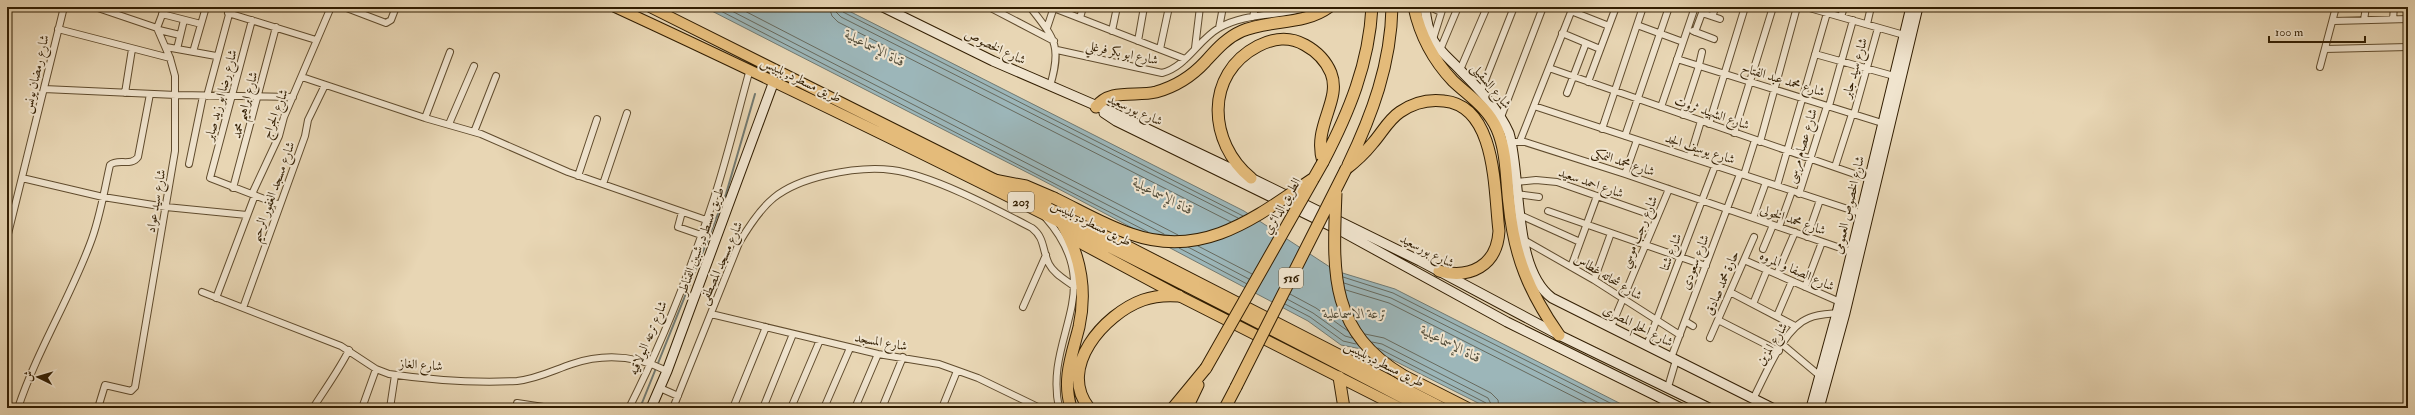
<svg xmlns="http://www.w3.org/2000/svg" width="2415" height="415" viewBox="0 0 2415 415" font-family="'IM FELL Double Pica',Amiri,serif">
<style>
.water{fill:#9cb6b9;stroke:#727970}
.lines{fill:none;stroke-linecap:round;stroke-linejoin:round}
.shore{stroke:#676a5e;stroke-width:1}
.stream{stroke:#727970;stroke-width:2}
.street-casing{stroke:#604c2e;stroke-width:8}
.secondary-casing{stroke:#321e02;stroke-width:11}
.primary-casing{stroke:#321e02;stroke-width:12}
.highway-casing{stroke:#321e02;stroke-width:13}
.street{stroke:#f0e4ce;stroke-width:6}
.secondary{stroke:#f0e4ce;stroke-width:9}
.primary{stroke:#e4bb7a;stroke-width:10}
.highway{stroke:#e4bb7a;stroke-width:11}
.highway-bridge-casing{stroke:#321e02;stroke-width:13;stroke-linecap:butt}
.highway-bridge{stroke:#e4bb7a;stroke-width:11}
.labels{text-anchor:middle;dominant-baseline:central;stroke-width:4;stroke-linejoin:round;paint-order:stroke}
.shield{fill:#f0e4ce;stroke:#6b593f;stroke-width:1}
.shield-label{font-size:12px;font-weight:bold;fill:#321e02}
.street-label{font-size:13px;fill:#321e02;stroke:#f0e4ce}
.water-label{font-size:14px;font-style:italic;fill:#524c39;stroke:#f0e4ce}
</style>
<rect width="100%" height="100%" fill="#e8d6b4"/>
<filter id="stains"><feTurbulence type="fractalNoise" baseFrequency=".005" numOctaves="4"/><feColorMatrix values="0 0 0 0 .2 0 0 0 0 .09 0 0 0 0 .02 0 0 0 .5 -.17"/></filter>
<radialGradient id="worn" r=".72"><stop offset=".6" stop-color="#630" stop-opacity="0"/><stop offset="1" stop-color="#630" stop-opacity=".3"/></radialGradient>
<path class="water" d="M 704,7 L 841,7 L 1244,211 L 1336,271 L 1395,289 L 1629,408 L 1488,408 L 1377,352 L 1341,345 L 1308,321 L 1038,178 Z"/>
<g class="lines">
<path class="shore" d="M 713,7 L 1148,232
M 724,7 L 1164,234
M 737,7 L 1178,235
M 829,7 L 832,16 L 838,22 L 1231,222
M 836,7 L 836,12 L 841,17 L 1238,218
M 841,7 L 843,12 L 1243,216
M 1198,246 L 1252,274
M 1188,247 L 1249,279
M 1179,248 L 1247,284
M 1343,277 L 1393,293 L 1620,408
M 1344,283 L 1391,298 L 1609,408
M 1346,290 L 1389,303 L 1596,408
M 1290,294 L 1316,308 L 1348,331
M 1287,299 L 1313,313 L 1345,336 L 1352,338
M 1285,304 L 1310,317 L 1343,341 L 1356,344
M 1365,334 L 1384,338 L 1491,393 L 1498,400 L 1499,408
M 1372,342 L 1382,344 L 1488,398 L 1493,408
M 1378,348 L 1486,403 L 1488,408"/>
<path class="stream" d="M 640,408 L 726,194 L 755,94"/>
<defs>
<path id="street" d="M 95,7 L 157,28 L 170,58 L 175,76 L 175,151 L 135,387 L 131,391 L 105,385 L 98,408
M 344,7 L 386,23 L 391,20 L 396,7
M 989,7 L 1054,41
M 1030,7 C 1055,39 1062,46 1050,86
M 1051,7 L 1185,59
M 1430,7 L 1441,12
M 1806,7 L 1904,35
M 1571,11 L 1609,26
M 228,13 L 316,40
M 162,14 L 201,24
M 1712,16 L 1716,7
M 1253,17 L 1255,7
M 1841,17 L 1844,7
M 1080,18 L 1083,7
M 2393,19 L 2394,7
M 252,20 L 210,178 L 280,205
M 2364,20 L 2366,7
M 2334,21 L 2408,19
M 1867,24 L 1871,7
M 1637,25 L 1683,42
M 157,28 L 165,7
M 1047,28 L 1054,7
M 1219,28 L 1223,7
M 58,29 L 170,58
M 159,30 L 180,35
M 1112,31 L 1117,7
M 1693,31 L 1714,39
M 1695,32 L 1702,13 L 1720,19
M 1562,33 L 1600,49
M 1433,39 L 1443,7
M 1138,41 L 1144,7
M 166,47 L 216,56
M 1195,48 L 1200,7
M 177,49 L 184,20
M 1160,49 L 1169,7
M 2325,49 L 2408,47
M 1057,50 L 1162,73 C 1186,67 1198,40 1219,28 C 1246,12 1280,17 1308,7
M 1440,50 L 1458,7
M 193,52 L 206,7
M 1815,54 L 1894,76
M 1677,59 L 1882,123
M 1699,65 L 1702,52
M 2320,67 L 2336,7
M 1549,68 L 1869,179
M 1460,70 L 1487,7
M 302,77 L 425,118 L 481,134 L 568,172 L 706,220
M 1588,82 L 1616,7
M 44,89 L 176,95 L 293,97
M 1481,91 L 1514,7
M 125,93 L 132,49
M 1567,93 L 1586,43
M 207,96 L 231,7
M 1534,106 L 1860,213
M 1829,106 L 1853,20
M 1661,107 L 1695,7
M 1854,114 L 1878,28
M 1683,115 L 1699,66
M 1501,117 L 1543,7
M 425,118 L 450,52
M 449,124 L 474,66
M 1709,124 L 1745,7
M 1602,129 L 1643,7
M 474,132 L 496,76
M 1734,133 L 1773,7
M 1625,136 L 1669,7
M 1520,141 L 1573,7
M 1512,142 L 1525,142 L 1625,174 L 1852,252
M 1760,142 L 1797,7
M 1690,157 L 1701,121
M 189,164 L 203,96
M 1835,167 L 1852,114
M 1625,174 L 1637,140
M 1744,175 L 1755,140
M 578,176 L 597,119
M 22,178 L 103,197 L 166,207 L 247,215
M 1516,182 L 1536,180 L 1557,182 L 1657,217
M 603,184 L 627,113
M 1777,186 L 1827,13
M 233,188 L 276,27
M 252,194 L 279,136 L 284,117 L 331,7
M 1517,194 L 1539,197
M 1799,194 L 1827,106
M 1548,211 L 1706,266
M 682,212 L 678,227 L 701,235
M 1520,215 L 1580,242
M 1045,217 C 1110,290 1043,335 1059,408
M 1753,218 L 1766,182
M 1779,227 L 1792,191
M 1807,237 L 1820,200
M 7,238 L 64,7
M 1524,240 L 1594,280 L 1680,335
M 1763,249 L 1773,225
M 1744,260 L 1840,302
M 1571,267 L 1597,196
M 1777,274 L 1795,232
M 1594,280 L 1611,233
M 1805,287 L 1822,242
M 202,292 L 341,346 L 376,369 L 389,374 C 430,380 475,383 517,381 C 537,379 554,370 572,364 C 605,353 637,356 667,371
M 1730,292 L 1795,326
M 216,298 L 255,195
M 1753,304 L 1767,270
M 1023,307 L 1046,255
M 243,308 L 305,136 L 308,120 L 325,85
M 711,314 L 878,354 L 939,364 L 978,378 L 1040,408
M 1777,316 L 1792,281
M 1718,320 L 1779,351
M 1685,321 L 1693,326
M 1611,327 L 1669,189
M 1710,338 L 1754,237
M 1782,344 L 1820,376
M 1647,345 L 1715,166
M 1671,358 L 1740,174
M 1668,387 L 1676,360
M 660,388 L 678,396
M 1753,399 C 1766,375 1783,328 1809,318 C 1818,314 1829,314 1839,313
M 517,403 L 550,408
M 18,408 C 37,351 69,300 90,244 C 100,219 104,191 110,165 C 118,158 131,167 138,157 L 150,94
M 313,408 C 325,389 339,370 349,350
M 362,408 L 376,369
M 390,408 L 395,375
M 629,408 C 663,341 691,269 714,198 C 728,155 738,112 750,69
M 673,408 L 739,243 C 763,202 779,186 826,175 C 848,170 870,167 892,170 C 932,175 994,208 1032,228 C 1045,238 1042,250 1049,264 C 1054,274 1066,280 1075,287
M 733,408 L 766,327
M 763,408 L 793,334
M 791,408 L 820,340
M 824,408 L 850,348
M 855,408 L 878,354
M 882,408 L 903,357
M 942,408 L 957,371"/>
<path id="secondary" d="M 883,7 L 993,61 L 1118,115 L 1251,178 L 1420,261 L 1559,335 L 1709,408
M 1425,7 C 1426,18 1428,30 1433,40 C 1440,52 1451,60 1460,70 C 1479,89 1498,108 1509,133 C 1522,178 1512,268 1552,298 L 1772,408
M 1104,113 L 1116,121 L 1343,232 L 1507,322 L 1681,408
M 651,408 L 667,371 L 774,81
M 1811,408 L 1837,313 L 1911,7
M 1819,408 L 1845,313 L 1918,7"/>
<path id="primary" d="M 615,7 C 888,133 1156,269 1422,408
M 650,7 L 1102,233 L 1443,408
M 1069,225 L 1078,241 L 1084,245 L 1179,296 L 1400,408"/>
<path id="highway" d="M 1414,7 C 1420,35 1433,60 1453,81 C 1470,97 1487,107 1497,129 C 1507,152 1506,180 1509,204 C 1514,256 1529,292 1559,335
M 1096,107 C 1110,88 1136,97 1156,92 C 1174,87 1192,76 1205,62 C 1216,50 1226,38 1242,31 C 1270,19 1303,26 1329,7
M 1323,162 C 1349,112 1369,64 1372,7
M 1348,165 C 1372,115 1391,64 1392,7
M 1346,169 C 1355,162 1364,154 1372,144 C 1382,133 1388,120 1400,112 C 1413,103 1428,99 1444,101 C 1497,106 1494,191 1499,231 C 1497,266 1470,279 1439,271
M 1251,178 C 1208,143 1204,74 1258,46 C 1274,38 1289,36 1305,45 C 1316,51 1326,61 1331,73 C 1342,101 1312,126 1323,162
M 994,180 L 1026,186 L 1054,198
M 1061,222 C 1080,254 1087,290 1079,327 C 1072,355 1062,379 1071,408
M 1404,376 L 1467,408
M 1339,377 L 1344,408
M 1089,408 C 1057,368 1104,314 1143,300 C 1154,296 1166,295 1179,296
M 1173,408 L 1206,368
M 1187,408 L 1198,385
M 1225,408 L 1236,387"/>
</defs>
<use href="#street" class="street-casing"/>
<use href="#secondary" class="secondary-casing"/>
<use href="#primary" class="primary-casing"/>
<use href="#highway" class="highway-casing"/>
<use href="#street" class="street"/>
<use href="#secondary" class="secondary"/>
<use href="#primary" class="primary"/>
<use href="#highway" class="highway"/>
<defs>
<path id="highway-bridge" d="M 1336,193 C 1333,271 1328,331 1404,376
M 1054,198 C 1079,210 1104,225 1131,234 C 1204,260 1257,216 1314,178
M 1206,368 L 1323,162
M 1236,387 L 1346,169"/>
</defs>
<use href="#highway-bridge" class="highway-bridge-casing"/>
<use href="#highway-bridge" class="highway-bridge"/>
</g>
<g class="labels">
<g class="shield">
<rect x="1008" y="192" width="26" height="20" rx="3"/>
<rect x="1279" y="268" width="24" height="20" rx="3"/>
</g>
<g class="shield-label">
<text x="1021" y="202">203</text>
<text x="1291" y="278">516</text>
</g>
<g class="street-label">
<text transform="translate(995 47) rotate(25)">شارع الخصوص</text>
<text transform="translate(1122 53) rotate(12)">شارع ابو بكر فرغلي</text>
<text transform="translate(1855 68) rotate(-74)">شارع سيد جابر</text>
<text transform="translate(36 74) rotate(-77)">شارع رمضان يونس</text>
<text transform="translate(801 80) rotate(26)">طريق مسطرد, بلبيس</text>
<text transform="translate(1783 80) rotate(17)">شارع محمد عبد الفتاح</text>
<text transform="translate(1491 86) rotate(50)">شارع السقيلى</text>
<text transform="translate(221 95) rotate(-75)">شارع رضا ابو زيد صابر</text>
<text transform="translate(245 105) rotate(-75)">شارع ابراهيم محمد</text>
<text transform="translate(1135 110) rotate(24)">شارع بورسعيد</text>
<text transform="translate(1712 113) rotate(19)">شارع الشهيد ثروت</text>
<text transform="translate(275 114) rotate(-69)">شارع الجراج</text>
<text transform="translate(1802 146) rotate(-73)">شارع عصام مرسى</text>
<text transform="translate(1700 149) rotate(18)">شارع يوسف الجد</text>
<text transform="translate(1623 162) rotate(18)">شارع محمد النمكى</text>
<text transform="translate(1591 183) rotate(19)">شارع احمد سعيد</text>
<text transform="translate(273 192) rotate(-70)">شارع مسجد الغفور الرحيم</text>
<text transform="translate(156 201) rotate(-80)">شارع سيد عواد</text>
<text transform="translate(1849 205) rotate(-77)">شارع الخصوص العمومى</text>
<text transform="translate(1282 206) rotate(-60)">الطريق الدائري</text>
<text transform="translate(1793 220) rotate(19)">شارع محمد الخولى</text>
<text transform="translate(1091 223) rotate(27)">طريق مسطرد, بلبيس</text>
<text transform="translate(1639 232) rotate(-67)">شارع رجب موسي</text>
<text transform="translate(701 241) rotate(-70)">طريق مسطرد, شبين القناطر</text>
<text transform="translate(1427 251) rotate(27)">شارع بورسعيد</text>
<text transform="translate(1671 252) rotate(-69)">شارع شتا</text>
<text transform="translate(1695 262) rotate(-69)">شارع سعودى</text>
<text transform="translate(721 263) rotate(-66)">شارع مسجد المصطفى</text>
<text transform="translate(1797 271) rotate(24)">شارع الصفا و المروه</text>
<text transform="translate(1608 277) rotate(31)">شارع شحاته غطاس</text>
<text transform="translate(1722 283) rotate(-67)">حارة محمد صادق</text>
<text transform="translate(1638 326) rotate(27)">شارع الحلم المصرى</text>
<text transform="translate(648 338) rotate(-67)">شارع ترعه البولاقيه</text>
<text transform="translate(881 342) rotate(10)">شارع المسجد</text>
<text transform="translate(1772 344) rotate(-58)">شارع المزين</text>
<text transform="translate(1384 364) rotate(27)">طريق مسطرد, بلبيس</text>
<text transform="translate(421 365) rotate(4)">شارع الغاز</text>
</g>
<g class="water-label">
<text transform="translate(875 48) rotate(27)">قناة الإسماعيلية</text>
<text transform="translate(1163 196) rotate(27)">قناة الإسماعيلية</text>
<text x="1355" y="313">ترعة الاسماعلية</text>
<text transform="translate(1451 344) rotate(27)">قناة الإسماعيلية</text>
</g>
</g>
<rect width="2415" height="415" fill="none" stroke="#e8d6b4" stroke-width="24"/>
<rect x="8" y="8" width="2399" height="399" fill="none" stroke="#321e02" stroke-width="2"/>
<rect x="12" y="12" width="2391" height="391" fill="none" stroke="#321e02"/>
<g transform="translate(38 377) rotate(275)" stroke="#f0e4ce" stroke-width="3" paint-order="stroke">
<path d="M0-3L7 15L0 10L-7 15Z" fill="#321e02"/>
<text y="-6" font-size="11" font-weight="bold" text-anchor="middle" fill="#321e02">ش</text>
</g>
<path d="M2269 36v6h96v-6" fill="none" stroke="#321e02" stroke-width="2"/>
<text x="2275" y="36" font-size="12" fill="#321e02" stroke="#f0e4ce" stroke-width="3" paint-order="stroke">100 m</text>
<rect width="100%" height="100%" filter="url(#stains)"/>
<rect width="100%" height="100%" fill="url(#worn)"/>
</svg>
